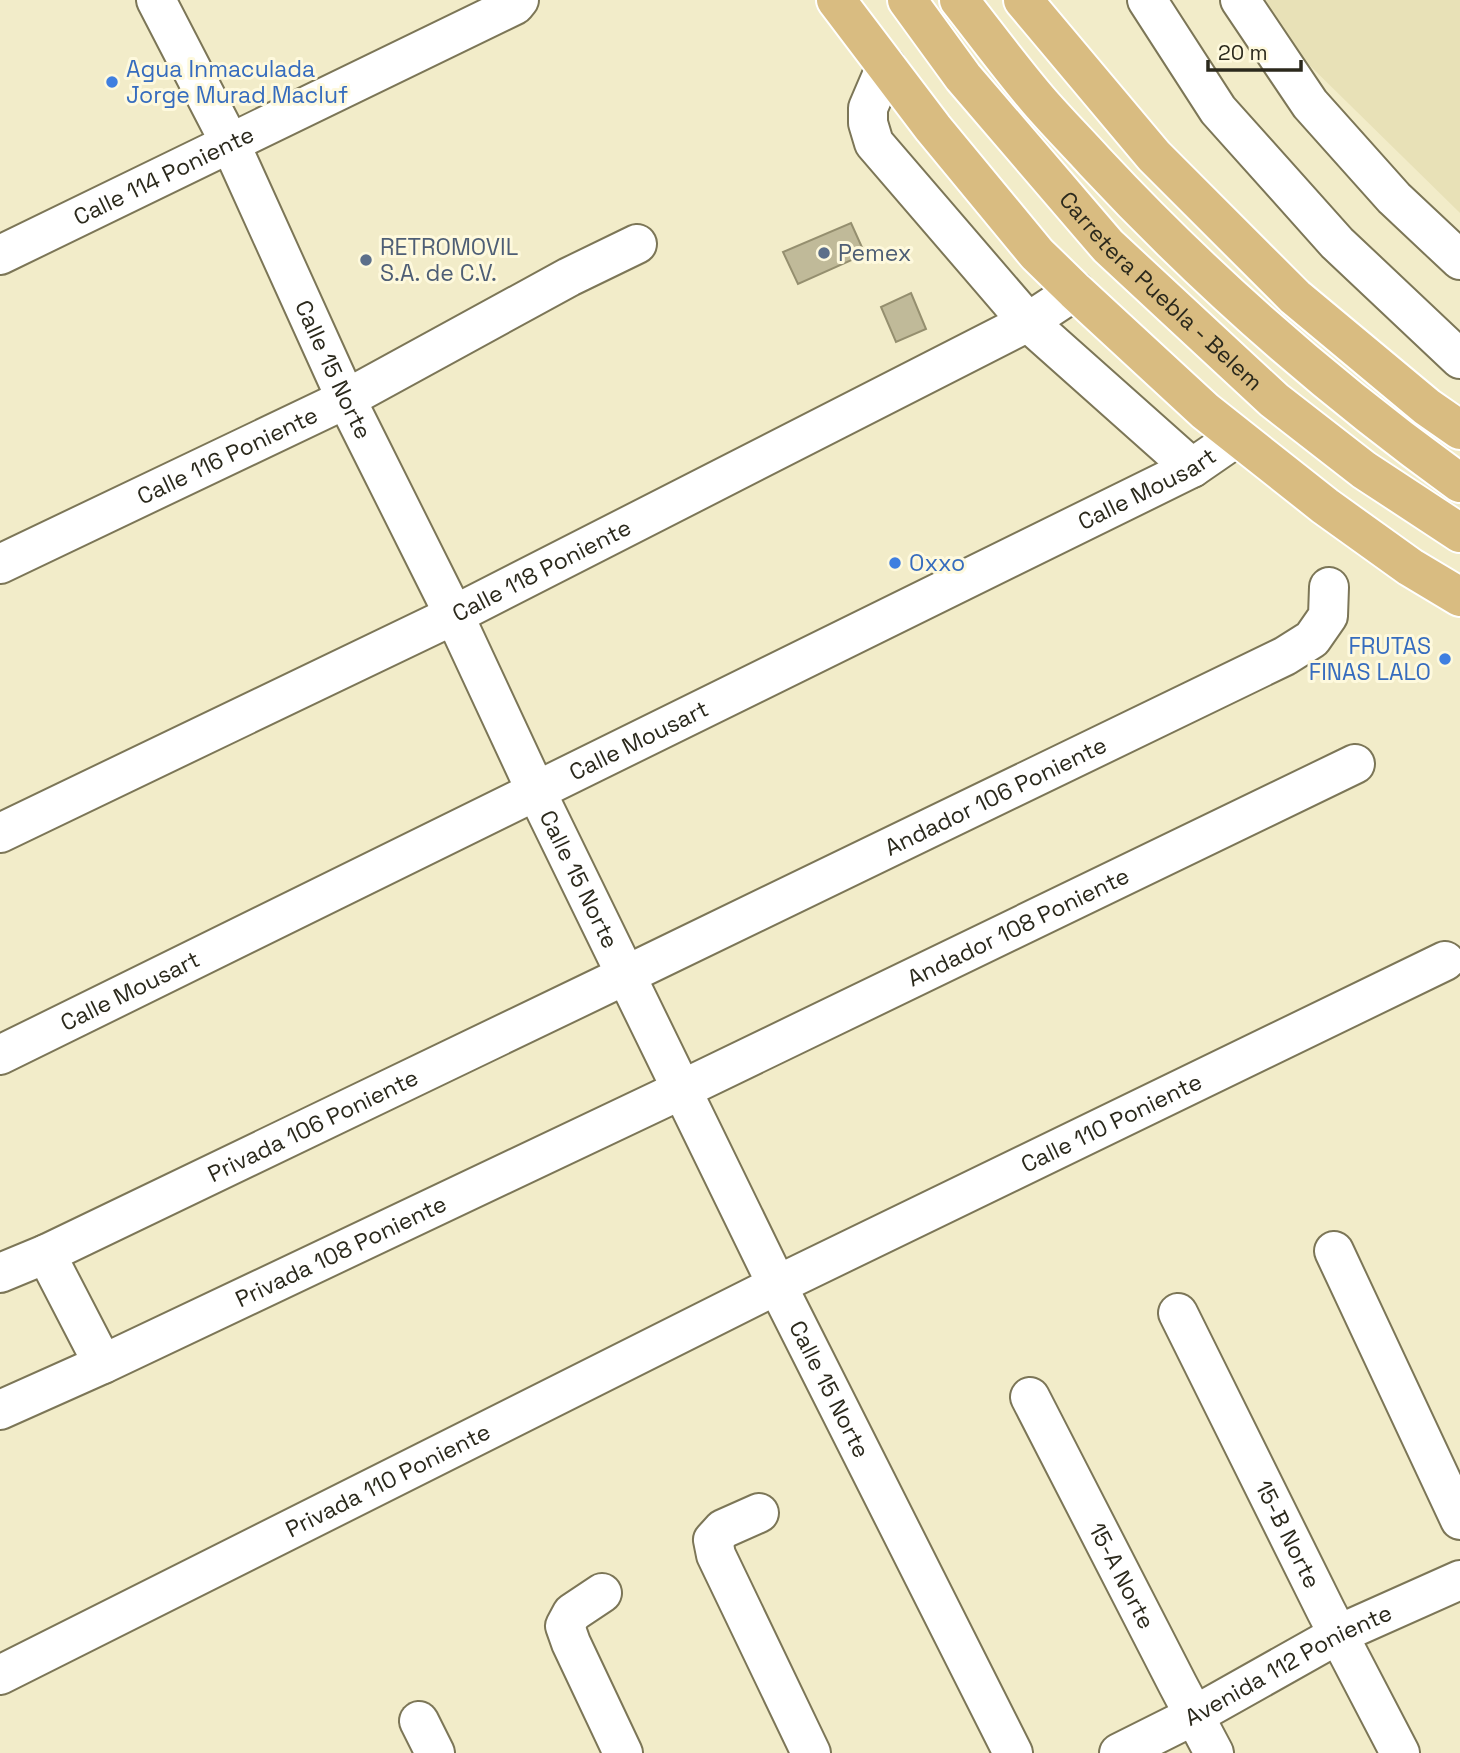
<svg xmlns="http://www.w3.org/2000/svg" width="1460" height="1753" viewBox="0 0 1460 1753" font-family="'Space Grotesk',sans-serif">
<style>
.built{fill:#e8e1b7}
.building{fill:#c0ba99;stroke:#958f6f;stroke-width:2}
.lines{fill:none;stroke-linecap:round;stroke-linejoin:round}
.minor-casing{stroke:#7c7657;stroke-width:42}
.major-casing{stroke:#fff;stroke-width:42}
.minor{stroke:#fff;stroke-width:38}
.major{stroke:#d9bc81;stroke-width:38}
.shop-dot{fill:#3f7fe0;stroke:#fef9dd;stroke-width:2.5}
.service-dot{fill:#5c6f8a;stroke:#fef9dd;stroke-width:2.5}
.labels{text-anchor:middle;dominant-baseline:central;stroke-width:6;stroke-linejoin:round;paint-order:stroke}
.shop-label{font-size:23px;fill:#366cbe;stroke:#fef9dd;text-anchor:start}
.street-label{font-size:23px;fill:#2b291c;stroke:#fef9dd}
.service-label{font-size:23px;fill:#4e5e75;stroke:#fef9dd;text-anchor:start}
</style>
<rect width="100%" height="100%" fill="#f2ecc9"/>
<path class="built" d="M 1243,0 L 1460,0 L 1460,213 Z"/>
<path class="building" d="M 851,223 L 865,254 L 798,284 L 783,252 Z
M 911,293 L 926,329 L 896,342 L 881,307 Z"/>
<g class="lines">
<defs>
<g id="minor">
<path id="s1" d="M 156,0 L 230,143 L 346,399 L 454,615 L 536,791 L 777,1285 L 1013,1753"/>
<path d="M 1147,0 L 1218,110 L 1337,243 L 1460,359"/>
<path d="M 1240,0 L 1310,104 L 1394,198 L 1460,260"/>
<path d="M 886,66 L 868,108 L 868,123 L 874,143 L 1028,322 L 1192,468"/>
<path id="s2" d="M 0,255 L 515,5 L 519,0"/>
<path id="s3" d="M 0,564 L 346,399 L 569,277 L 637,244"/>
<path id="s4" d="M 0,833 L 454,615 L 1028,322 L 1075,291"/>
<path id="s5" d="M 0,1055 L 1192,468 L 1237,437"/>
<path d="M 1334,1251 L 1460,1520"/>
<path d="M 46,1254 L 103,1364"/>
<path id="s6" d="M 0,1273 L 46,1254 L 626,975 L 1285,656 L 1312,639 L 1328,616 L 1329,587"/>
<path id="s7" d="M 1178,1313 L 1326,1611 L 1400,1753"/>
<path id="s8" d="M 1030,1397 L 1178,1685 L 1214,1753"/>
<path id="s9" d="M 0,1410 L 103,1364 L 683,1089 L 1355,764"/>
<path d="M 759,1513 L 723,1529 L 713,1540 L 716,1555 L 811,1753"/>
<path d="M 602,1593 L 572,1613 L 565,1626 L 571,1643 L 623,1753"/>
<path id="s10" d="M 0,1675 L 777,1285 L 1445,961"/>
<path d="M 419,1721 L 435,1753"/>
<path id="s11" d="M 1119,1753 L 1195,1715 L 1339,1634 L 1460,1580"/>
</g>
<g id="major">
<path d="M 836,0 L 933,128 L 1037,254 L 1075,291 L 1205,411 L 1325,506 L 1410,567 L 1460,597"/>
<path id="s12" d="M 907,0 L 963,77 L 1108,246 L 1274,400 L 1364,470 L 1460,533"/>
<path d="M 959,0 C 985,33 1010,67 1038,100 C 1056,121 1076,141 1095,162 C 1206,281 1328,388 1460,483"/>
<path d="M 1023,0 L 1154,156 L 1295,297 L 1427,407 L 1460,430"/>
</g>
</defs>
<use href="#minor" class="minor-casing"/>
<use href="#major" class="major-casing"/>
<use href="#minor" class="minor"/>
<use href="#major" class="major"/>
</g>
<g class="shop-dot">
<circle cx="112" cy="82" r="7"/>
<circle cx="895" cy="563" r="7"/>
<circle cx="1445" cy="659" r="7"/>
</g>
<g class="service-dot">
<circle cx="824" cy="253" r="7"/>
<circle cx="366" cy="260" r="7"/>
</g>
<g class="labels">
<g class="shop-label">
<text x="126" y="69">Agua Inmaculada<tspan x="126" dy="26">Jorge Murad Macluf</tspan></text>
<text x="909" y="563">Oxxo</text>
<text x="1431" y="646" text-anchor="end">FRUTAS<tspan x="1431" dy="26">FINAS LALO</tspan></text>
</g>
<g class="street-label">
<text stroke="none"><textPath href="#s2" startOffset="182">Calle 114 Poniente</textPath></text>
<text stroke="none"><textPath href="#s12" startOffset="387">Carretera Puebla - Belem</textPath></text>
<text stroke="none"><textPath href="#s1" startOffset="410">Calle 15 Norte</textPath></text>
<text stroke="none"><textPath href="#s3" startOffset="252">Calle 116 Poniente</textPath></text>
<text stroke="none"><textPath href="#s5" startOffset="1279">Calle Mousart</textPath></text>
<text stroke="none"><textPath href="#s4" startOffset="602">Calle 118 Poniente</textPath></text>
<text stroke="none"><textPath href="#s5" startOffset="712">Calle Mousart</textPath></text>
<text stroke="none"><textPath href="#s6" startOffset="1104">Andador 106 Poniente</textPath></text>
<text stroke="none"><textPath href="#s1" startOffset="976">Calle 15 Norte</textPath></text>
<text stroke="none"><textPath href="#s9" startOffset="1127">Andador 108 Poniente</textPath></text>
<text stroke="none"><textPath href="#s5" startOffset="145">Calle Mousart</textPath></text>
<text stroke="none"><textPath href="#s10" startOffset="1241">Calle 110 Poniente</textPath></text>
<text stroke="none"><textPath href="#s6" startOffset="346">Privada 106 Poniente</textPath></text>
<text stroke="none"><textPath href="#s9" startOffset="376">Privada 108 Poniente</textPath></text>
<text stroke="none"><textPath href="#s1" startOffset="1544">Calle 15 Norte</textPath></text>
<text stroke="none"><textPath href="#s10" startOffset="434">Privada 110 Poniente</textPath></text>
<text stroke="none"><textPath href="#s7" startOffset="247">15-B Norte</textPath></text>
<text stroke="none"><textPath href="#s8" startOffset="201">15-A Norte</textPath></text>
<text stroke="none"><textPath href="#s11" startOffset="191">Avenida 112 Poniente</textPath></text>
</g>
<g class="service-label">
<text x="380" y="247">RETROMOVIL<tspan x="380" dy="26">S.A. de C.V.</tspan></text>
<text x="838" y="253">Pemex</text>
</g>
</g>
<path d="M1208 60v10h93v-10" fill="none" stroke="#2b291c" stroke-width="3.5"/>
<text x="1218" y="60" font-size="21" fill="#2b291c" stroke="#fef9dd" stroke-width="5" paint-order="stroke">20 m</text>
</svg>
